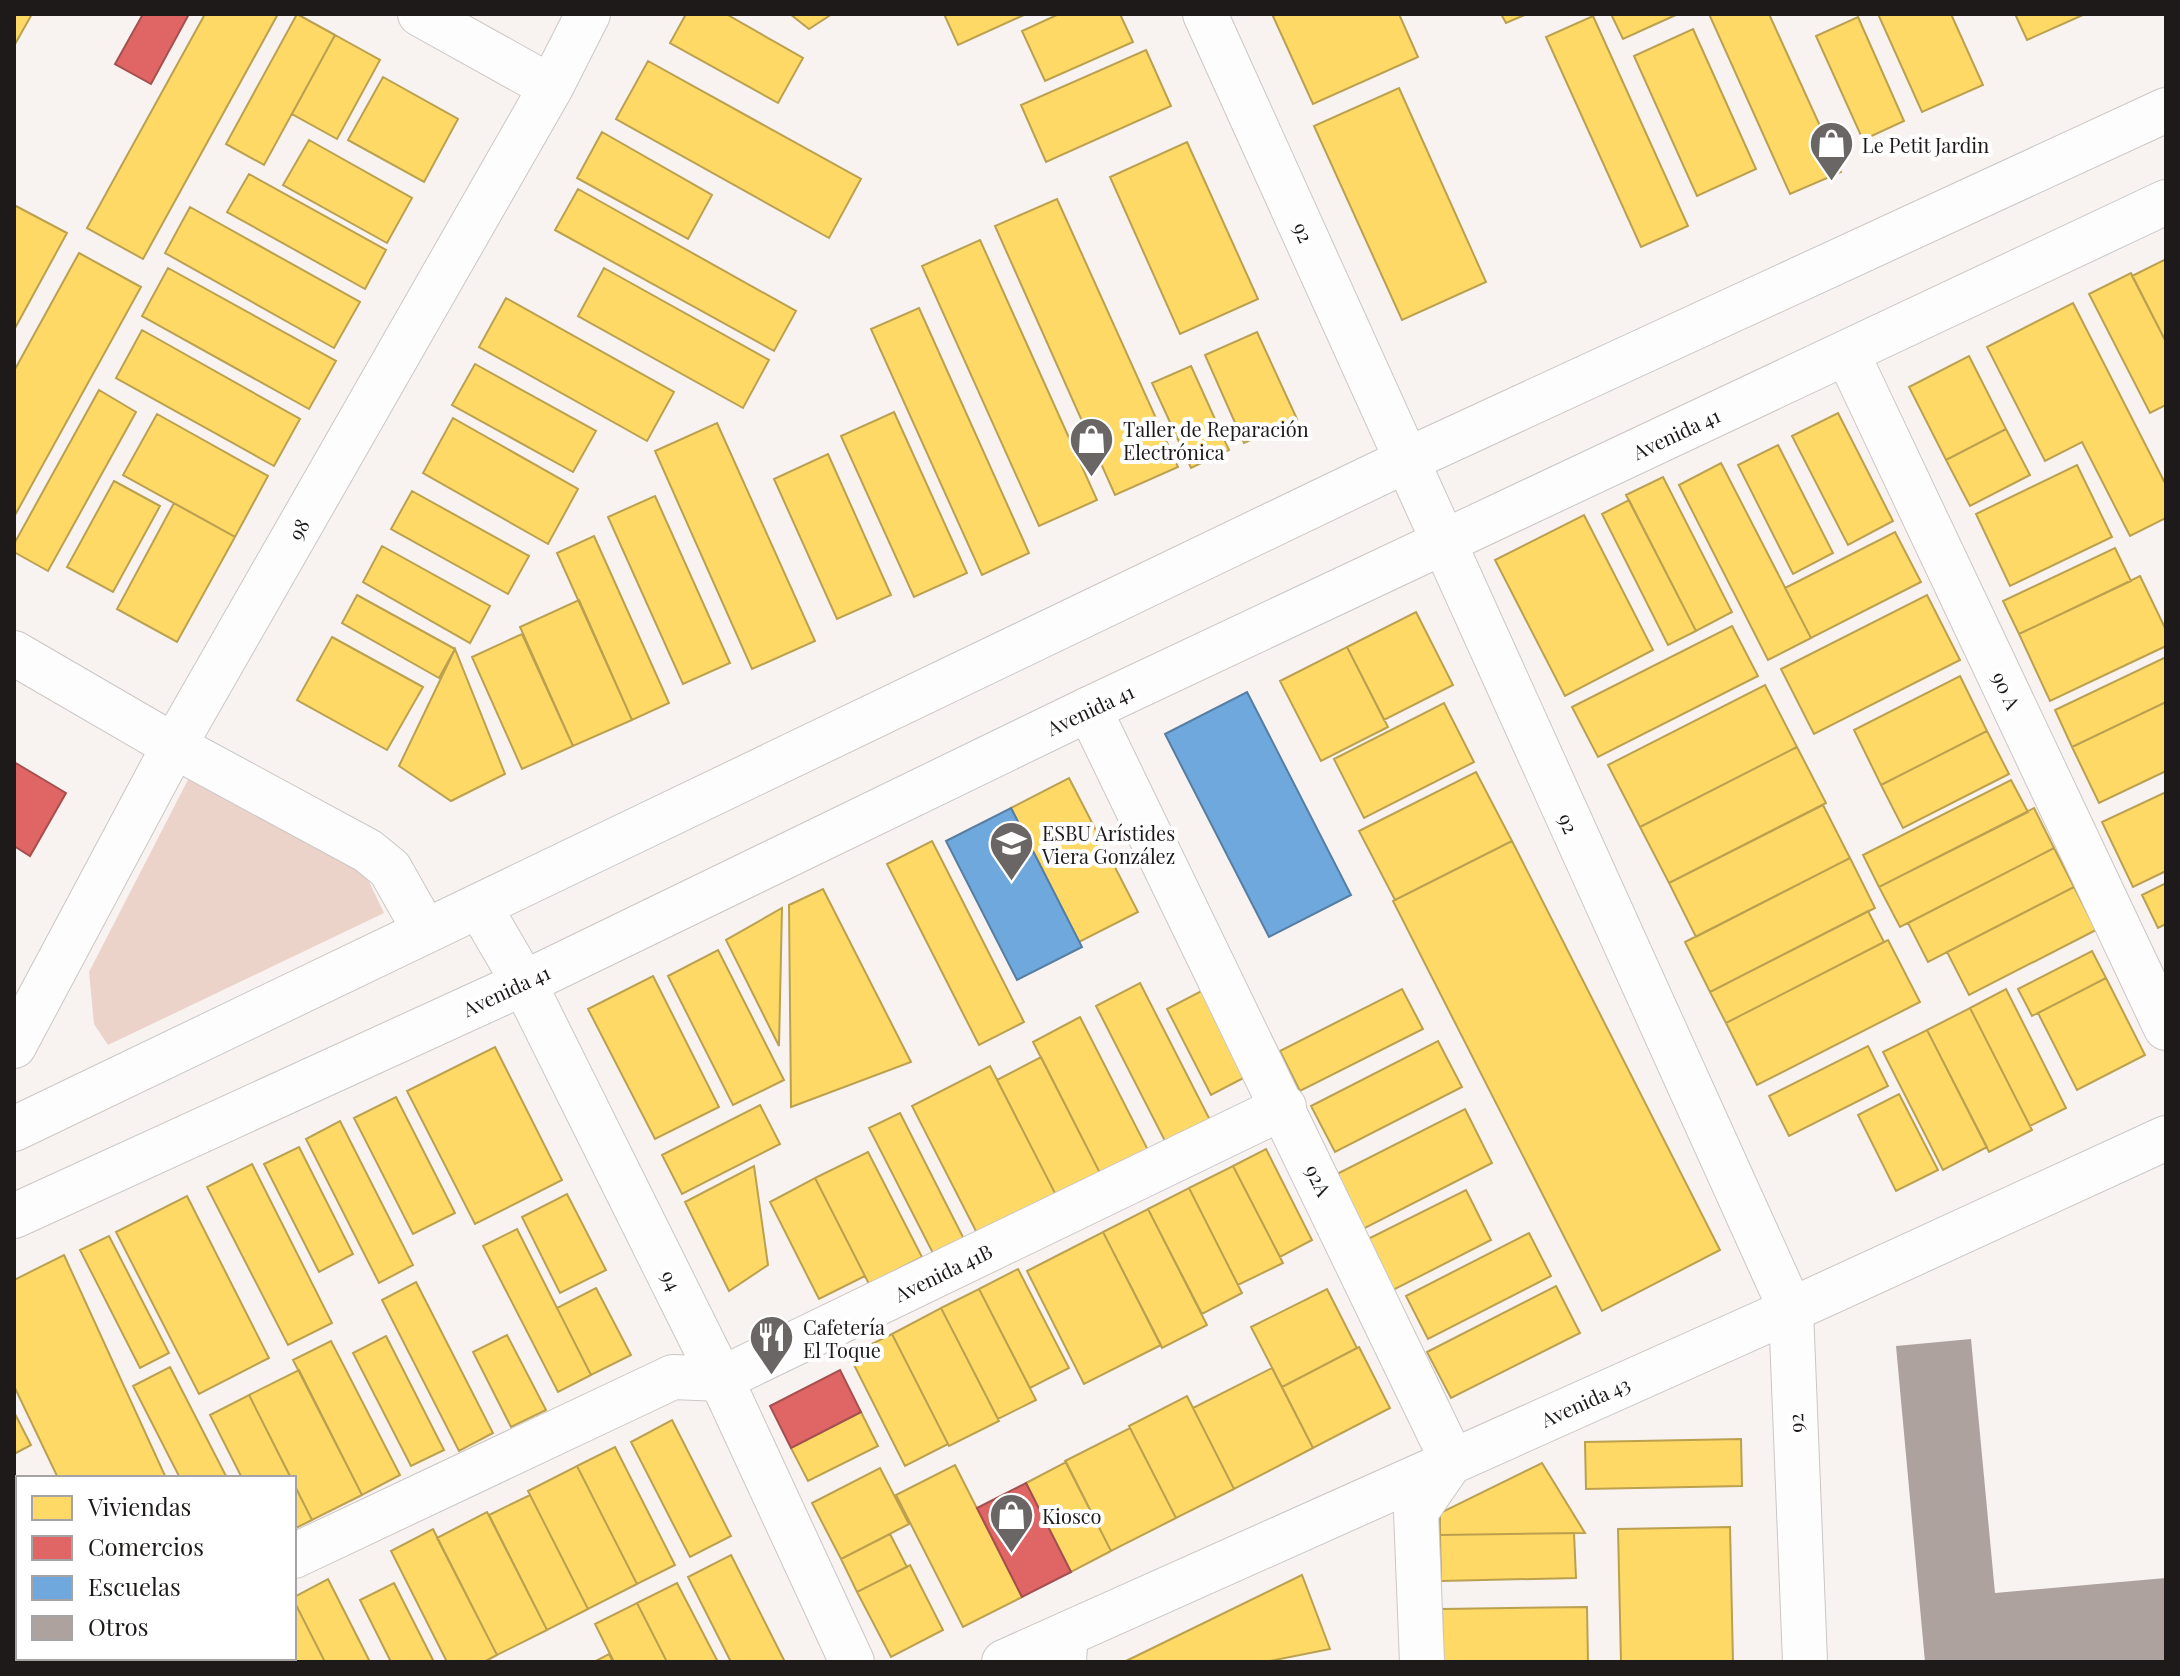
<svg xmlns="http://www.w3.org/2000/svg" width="2180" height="1676" viewBox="0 0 2180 1676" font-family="'Playfair Display',serif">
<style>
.green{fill:#ebd3c9}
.homes{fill:#ffd966;stroke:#bba04f;stroke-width:2}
.shops{fill:#e06666;stroke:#a64f4f;stroke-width:2}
.schools{fill:#6fa8dc;stroke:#567da2;stroke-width:2}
.building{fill:#ada29e}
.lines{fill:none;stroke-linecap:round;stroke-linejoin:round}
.lane-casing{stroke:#cac7c6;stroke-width:26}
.street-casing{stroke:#cac7c6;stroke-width:46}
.secondary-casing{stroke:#cac7c6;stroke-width:46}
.primary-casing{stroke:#cac7c6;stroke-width:46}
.lane{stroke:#fefdfd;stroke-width:24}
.street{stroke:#fefdfd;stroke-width:44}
.secondary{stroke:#fefdfd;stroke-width:44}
.primary{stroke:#fefdfd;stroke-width:44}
.labels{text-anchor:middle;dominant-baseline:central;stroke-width:8;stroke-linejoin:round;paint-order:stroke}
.poi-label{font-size:20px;fill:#1d1a19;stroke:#fff;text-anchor:start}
.street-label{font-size:20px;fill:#1d1a19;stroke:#fff}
</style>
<rect width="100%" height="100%" fill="#f8f3f1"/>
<path class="green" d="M 192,772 L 364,871 L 384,913 L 108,1045 L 94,1024 L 89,972 Z"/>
<path class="homes" d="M 14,14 L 32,14 L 14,46 Z
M 205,14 L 278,14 L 143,259 L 87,228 Z
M 297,14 L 335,35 L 264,165 L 226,144 Z
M 686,14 L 726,14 L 803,58 L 778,103 L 670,43 Z
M 790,14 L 832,14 L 809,29 Z
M 944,14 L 1026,14 L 958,45 Z
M 1059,14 L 1120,14 L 1133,42 L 1045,81 L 1022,31 Z
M 1272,14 L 1399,14 L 1418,57 L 1313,104 Z
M 1501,14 L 1527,14 L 1506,23 Z
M 1611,14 L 1678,14 L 1623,39 Z
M 1709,14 L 1769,14 L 1841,172 L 1790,194 Z
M 1878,14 L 1951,14 L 1983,85 L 1922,112 Z
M 2015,14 L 2085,14 L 2027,40 Z
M 1593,16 L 1688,226 L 1641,247 L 1546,37 Z
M 1858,17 L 1904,121 L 1863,140 L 1816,36 Z
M 1693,29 L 1756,169 L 1697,196 L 1634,56 Z
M 335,35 L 380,60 L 337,139 L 292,114 Z
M 1146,50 L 1171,106 L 1046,162 L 1021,105 Z
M 648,61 L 861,179 L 829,238 L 616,119 Z
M 383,77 L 458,119 L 424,182 L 348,140 Z
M 1399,88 L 1486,282 L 1402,320 L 1314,126 Z
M 602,132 L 712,195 L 688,239 L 577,178 Z
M 309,140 L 412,198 L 387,243 L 283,185 Z
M 1187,142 L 1258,299 L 1180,334 L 1110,177 Z
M 249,174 L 386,250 L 365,289 L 227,212 Z
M 578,189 L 796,311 L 774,351 L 555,230 Z
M 1057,199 L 1178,467 L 1115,495 L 995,226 Z
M 14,205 L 67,233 L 14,330 Z
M 190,207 L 360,302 L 334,348 L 165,253 Z
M 980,240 L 1097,500 L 1039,526 L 922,266 Z
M 79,253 L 141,287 L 14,517 L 14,371 Z
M 2166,259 L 2166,342 L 2132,276 Z
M 168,268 L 336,361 L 309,409 L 142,316 Z
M 604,268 L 769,360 L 743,408 L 578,316 Z
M 2131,273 L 2166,342 L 2166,405 L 2150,413 L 2089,294 Z
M 506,298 L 674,392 L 647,441 L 479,347 Z
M 2073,303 L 2166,485 L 2166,518 L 2130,536 L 2082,442 L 2045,461 L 1987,347 Z
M 919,308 L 1029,553 L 982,575 L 871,329 Z
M 142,330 L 300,419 L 274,466 L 116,378 Z
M 1257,332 L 1297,419 L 1244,443 L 1205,355 Z
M 1969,356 L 2006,429 L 1946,460 L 1909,387 Z
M 475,364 L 596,431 L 573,472 L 452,405 Z
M 1191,366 L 1229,450 L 1191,468 L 1152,383 Z
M 99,390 L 136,412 L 48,571 L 14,552 L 14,544 Z
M 894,412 L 967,573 L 914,597 L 841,436 Z
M 1838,413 L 1893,521 L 1848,545 L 1792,436 Z
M 157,414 L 268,476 L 235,537 L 123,475 Z
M 453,418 L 578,489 L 548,544 L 423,473 Z
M 717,423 L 815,641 L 752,669 L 655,451 Z
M 2006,429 L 2030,475 L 1970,506 L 1946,460 Z
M 1778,445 L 1833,553 L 1793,574 L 1738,465 Z
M 828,454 L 891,595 L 837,619 L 774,479 Z
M 1721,463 L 1811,638 L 1768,660 L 1679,485 Z
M 2077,465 L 2112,537 L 2010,586 L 1976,514 Z
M 1663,477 L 1732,612 L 1696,631 L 1626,495 Z
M 114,481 L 160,506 L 113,592 L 67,567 Z
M 412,491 L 529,556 L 508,594 L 391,529 Z
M 655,496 L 730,663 L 683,684 L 608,517 Z
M 1629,500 L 1696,631 L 1668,645 L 1602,514 Z
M 174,503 L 235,537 L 177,642 L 117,609 Z
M 1584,515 L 1653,650 L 1565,696 L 1495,560 Z
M 1895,532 L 1921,582 L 1811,638 L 1785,588 Z
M 594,536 L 669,703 L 632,720 L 557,553 Z
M 382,546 L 490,606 L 470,643 L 363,582 Z
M 2115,548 L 2131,581 L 2019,634 L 2003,601 Z
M 2140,576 L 2166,630 L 2166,646 L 2050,701 L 2019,634 Z
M 357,595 L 455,649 L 439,678 L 342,623 Z
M 1927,595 L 1960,660 L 1814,734 L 1781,669 Z
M 579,600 L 632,720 L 573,746 L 520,627 Z
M 1416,612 L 1453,685 L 1384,720 L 1347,647 Z
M 1732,626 L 1758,676 L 1598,757 L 1572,707 Z
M 522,634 L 573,746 L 522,769 L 472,657 Z
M 332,637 L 423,687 L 387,750 L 297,700 Z
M 1347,647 L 1388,727 L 1321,761 L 1280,681 Z
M 455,649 L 505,774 L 451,801 L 399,766 Z
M 2166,657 L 2166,702 L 2072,747 L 2055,710 Z
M 1960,676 L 1987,731 L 1881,785 L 1854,730 Z
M 1765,685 L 1797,747 L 1640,827 L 1608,765 Z
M 2166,702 L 2166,771 L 2099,803 L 2072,747 Z
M 1444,703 L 1474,762 L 1364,818 L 1334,759 Z
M 1987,731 L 2009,774 L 1903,828 L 1881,785 Z
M 1797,747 L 1826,803 L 1669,883 L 1640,827 Z
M 1476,772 L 1512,841 L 1395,900 L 1359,831 Z
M 1069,778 L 1138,912 L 1079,942 L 1011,808 Z
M 2011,780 L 2028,812 L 1879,887 L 1863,855 Z
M 2166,792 L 2166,871 L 2133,887 L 2102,822 Z
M 1823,805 L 1850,858 L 1696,937 L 1669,883 Z
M 2034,808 L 2054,848 L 1900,927 L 1879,887 Z
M 932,841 L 1024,1022 L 979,1045 L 887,864 Z
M 1512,841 L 1720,1250 L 1602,1311 L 1393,901 Z
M 2054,848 L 2074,887 L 1928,962 L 1908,923 Z
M 1850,858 L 1875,908 L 1710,992 L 1685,942 Z
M 2166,883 L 2166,924 L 2158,928 L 2142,895 Z
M 2074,887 L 2096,930 L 1969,995 L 1947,952 Z
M 823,889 L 911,1062 L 791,1107 L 789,905 Z
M 782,908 L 779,1046 L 726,940 Z
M 1868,911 L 1884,942 L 1726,1023 L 1710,992 Z
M 1888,940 L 1920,1002 L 1757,1085 L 1726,1023 Z
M 718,950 L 784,1080 L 733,1105 L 668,976 Z
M 2092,951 L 2106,978 L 2032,1016 L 2018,989 Z
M 653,976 L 719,1107 L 655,1139 L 588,1009 Z
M 2106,978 L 2145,1055 L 2077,1090 L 2038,1013 Z
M 1140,983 L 1210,1120 L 1166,1143 L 1096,1006 Z
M 1209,987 L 1253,1073 L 1211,1095 L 1167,1009 Z
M 1402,989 L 1423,1029 L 1300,1091 L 1280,1051 Z
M 2006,989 L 2066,1108 L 2030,1126 L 1970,1008 Z
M 1970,1008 L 2032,1130 L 1989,1152 L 1927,1030 Z
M 1080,1017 L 1150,1154 L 1103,1179 L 1033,1042 Z
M 1927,1030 L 1987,1147 L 1943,1170 L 1883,1052 Z
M 1438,1041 L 1462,1087 L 1335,1152 L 1311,1106 Z
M 1868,1046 L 1888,1086 L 1789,1136 L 1769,1096 Z
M 495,1047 L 562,1180 L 475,1224 L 407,1091 Z
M 1041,1057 L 1103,1179 L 1059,1201 L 997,1080 Z
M 990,1066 L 1059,1201 L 981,1241 L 912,1106 Z
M 1899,1094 L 1938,1170 L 1896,1191 L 1858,1115 Z
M 396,1097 L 455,1213 L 413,1234 L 354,1118 Z
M 760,1105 L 780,1144 L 682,1194 L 662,1155 Z
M 1465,1109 L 1492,1163 L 1363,1229 L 1335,1175 Z
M 900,1113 L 968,1247 L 938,1263 L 869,1128 Z
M 340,1121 L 413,1265 L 379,1283 L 306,1139 Z
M 299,1147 L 353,1254 L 319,1272 L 264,1164 Z
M 1266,1149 L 1312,1240 L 1280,1257 L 1233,1166 Z
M 868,1152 L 922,1257 L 869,1284 L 815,1178 Z
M 252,1164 L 332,1323 L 288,1345 L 207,1187 Z
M 754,1166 L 768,1265 L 729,1291 L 685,1202 Z
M 1233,1166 L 1283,1263 L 1238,1285 L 1189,1188 Z
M 815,1178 L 865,1276 L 819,1299 L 770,1202 Z
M 1189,1188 L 1242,1293 L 1202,1314 L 1148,1209 Z
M 1466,1190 L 1491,1240 L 1391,1291 L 1366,1240 Z
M 567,1194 L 606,1270 L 560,1293 L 522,1217 Z
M 187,1196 L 269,1358 L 199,1394 L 116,1232 Z
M 1148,1209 L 1207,1325 L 1162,1348 L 1103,1232 Z
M 517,1229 L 591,1375 L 558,1392 L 483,1246 Z
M 1103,1232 L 1161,1345 L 1084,1384 L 1027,1271 Z
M 1529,1233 L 1551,1276 L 1428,1339 L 1406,1296 Z
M 109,1236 L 169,1353 L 140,1368 L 80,1250 Z
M 64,1255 L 166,1478 L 58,1478 L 14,1386 L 14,1280 Z
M 1018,1269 L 1069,1368 L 1030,1388 L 979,1289 Z
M 416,1282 L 493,1433 L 459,1451 L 382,1300 Z
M 1556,1286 L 1580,1333 L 1451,1398 L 1427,1352 Z
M 596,1288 L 631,1355 L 591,1375 L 557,1308 Z
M 979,1289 L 1036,1400 L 998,1419 L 941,1308 Z
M 1327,1289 L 1357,1348 L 1282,1387 L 1251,1327 Z
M 941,1308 L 999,1421 L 949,1446 L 892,1334 Z
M 892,1334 L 948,1444 L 905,1466 L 849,1355 Z
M 507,1335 L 546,1410 L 511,1427 L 473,1352 Z
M 386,1336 L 444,1450 L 411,1466 L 353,1353 Z
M 331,1341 L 400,1475 L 362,1495 L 293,1360 Z
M 1359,1347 L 1390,1408 L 1313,1448 L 1282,1387 Z
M 170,1367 L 227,1478 L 180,1478 L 133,1386 Z
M 1272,1368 L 1313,1448 L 1234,1489 L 1193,1408 Z
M 299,1370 L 362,1495 L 312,1520 L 249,1395 Z
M 249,1395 L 291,1478 L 242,1478 L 210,1415 Z
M 1187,1396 L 1234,1489 L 1176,1518 L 1129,1426 Z
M 14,1412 L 31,1445 L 14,1454 Z
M 861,1412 L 878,1446 L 808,1481 L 791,1448 Z
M 672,1420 L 731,1536 L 690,1557 L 631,1442 Z
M 1130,1428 L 1176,1518 L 1111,1551 L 1065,1461 Z
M 1741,1439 L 1742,1486 L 1586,1489 L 1585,1442 Z
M 615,1447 L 675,1565 L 637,1584 L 577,1466 Z
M 1066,1462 L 1111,1551 L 1071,1572 L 1026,1483 Z
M 1542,1463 L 1585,1533 L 1440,1535 L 1440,1513 Z
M 955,1465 L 1022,1597 L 963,1627 L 896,1495 Z
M 577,1466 L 637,1584 L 588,1609 L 528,1491 Z
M 880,1468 L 909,1524 L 841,1559 L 812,1503 Z
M 294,1484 L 312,1520 L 294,1529 Z
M 530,1495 L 588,1609 L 547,1630 L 489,1515 Z
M 487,1512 L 547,1630 L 497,1655 L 437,1538 Z
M 1730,1527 L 1733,1662 L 1621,1662 L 1618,1529 Z
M 433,1529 L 497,1655 L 484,1662 L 447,1662 L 391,1551 Z
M 1574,1533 L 1576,1578 L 1441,1581 L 1440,1535 Z
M 890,1534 L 907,1567 L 857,1592 L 841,1559 Z
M 731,1555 L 785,1662 L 731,1662 L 688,1577 Z
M 910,1565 L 943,1630 L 891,1657 L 857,1592 Z
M 1302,1575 L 1330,1649 L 1265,1662 L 1124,1662 Z
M 328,1579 L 369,1660 L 366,1662 L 325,1662 L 294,1601 L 294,1597 Z
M 394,1583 L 434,1662 L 391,1662 L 360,1600 Z
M 677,1583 L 718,1662 L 667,1662 L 637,1603 Z
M 294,1601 L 325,1662 L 286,1662 L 274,1658 L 294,1658 Z
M 637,1603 L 667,1662 L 614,1662 L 595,1624 Z
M 1587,1607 L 1588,1662 L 1443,1662 L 1442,1609 Z
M 14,1632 L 18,1633 L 18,1658 L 92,1658 L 91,1662 L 14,1662 Z
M 609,1654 L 613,1662 L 594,1662 Z"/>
<path class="shops" d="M 143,14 L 189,14 L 151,84 L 115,64 Z
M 14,762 L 66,793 L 30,856 L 14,846 Z
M 840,1370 L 861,1412 L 791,1448 L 770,1406 Z
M 1026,1483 L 1071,1572 L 1022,1597 L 977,1508 Z"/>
<path class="schools" d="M 1247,692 L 1351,895 L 1269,937 L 1165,734 Z
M 1011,808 L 1082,947 L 1017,980 L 946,841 Z"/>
<path class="building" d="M 1971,1339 L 1995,1593 L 2166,1578 L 2166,1662 L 1925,1662 L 1896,1346 Z"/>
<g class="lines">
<defs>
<path id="lane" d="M 1074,1662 L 1076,1630"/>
<path id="street" d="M 420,14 L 551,87
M 1205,14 L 1791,1310 L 1805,1662
M 1847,353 L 2166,1028
M 14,653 L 174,746 L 368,851 L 390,869 L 425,931
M 1089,709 L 1452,1460 L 1416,1512 L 1422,1662
M 14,1046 L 174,746 L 551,87 L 588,14
M 294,1556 L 673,1377 L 721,1379 L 1284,1107
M 154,1662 L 155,1658
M 1004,1662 L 1791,1310 L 2166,1138"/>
<path id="secondary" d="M 479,906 L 524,983 L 721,1379 L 852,1662"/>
<path id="primary" d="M 14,1129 L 1407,460 L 2166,110
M 14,1216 L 524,983 L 1089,709 L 2166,202"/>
</defs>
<use href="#lane" class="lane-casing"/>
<use href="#street" class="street-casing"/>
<use href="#secondary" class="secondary-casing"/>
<use href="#primary" class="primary-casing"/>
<use href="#lane" class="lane"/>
<use href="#street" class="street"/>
<use href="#secondary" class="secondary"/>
<use href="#primary" class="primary"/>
</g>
<defs>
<symbol id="shop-pin" viewBox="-11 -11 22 30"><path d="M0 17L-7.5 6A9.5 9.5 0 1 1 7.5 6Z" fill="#6a6665" stroke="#fff"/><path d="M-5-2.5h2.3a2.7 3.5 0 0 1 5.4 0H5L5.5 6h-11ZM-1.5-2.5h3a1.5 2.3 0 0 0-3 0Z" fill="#fff"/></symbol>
<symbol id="school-pin" viewBox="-11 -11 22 30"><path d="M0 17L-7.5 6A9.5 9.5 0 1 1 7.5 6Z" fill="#6a6665" stroke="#fff"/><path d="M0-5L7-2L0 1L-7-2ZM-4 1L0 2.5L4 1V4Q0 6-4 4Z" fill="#fff"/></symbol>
<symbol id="restaurant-pin" viewBox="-11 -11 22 30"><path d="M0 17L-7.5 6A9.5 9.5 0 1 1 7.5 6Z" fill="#6a6665" stroke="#fff"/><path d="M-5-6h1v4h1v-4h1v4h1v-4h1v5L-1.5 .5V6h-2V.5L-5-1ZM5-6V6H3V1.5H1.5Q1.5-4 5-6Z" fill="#fff"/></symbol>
</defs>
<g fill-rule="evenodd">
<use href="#shop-pin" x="1806" y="118" width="51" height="69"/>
<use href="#shop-pin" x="1066" y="414" width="51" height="69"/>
<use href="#school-pin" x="986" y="818" width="51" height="69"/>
<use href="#restaurant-pin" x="746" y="1312" width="51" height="69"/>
<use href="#shop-pin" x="986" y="1490" width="51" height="69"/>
</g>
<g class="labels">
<g class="poi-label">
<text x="1862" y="144">Le Petit Jardin</text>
<text x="1123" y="428">Taller de Reparación<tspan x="1123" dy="23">Electrónica</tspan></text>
<text x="1042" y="832">ESBU Arístides<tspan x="1042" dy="23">Viera González</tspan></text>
<text x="803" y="1326">Cafetería<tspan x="803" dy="23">El Toque</tspan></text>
<text x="1042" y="1515">Kiosco</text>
</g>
<g class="street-label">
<text transform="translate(1304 232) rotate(66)">92</text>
<text transform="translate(1676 433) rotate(-25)">Avenida 41</text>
<text transform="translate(298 529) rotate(-60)">98</text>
<text transform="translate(2007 690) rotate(65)">90 A</text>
<text transform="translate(1090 709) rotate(-25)">Avenida 41</text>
<text transform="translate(1569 823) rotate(66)">92</text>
<text transform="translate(506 990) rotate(-25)">Avenida 41</text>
<text transform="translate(1319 1180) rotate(64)">92A</text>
<text transform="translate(943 1272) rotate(-26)">Avenida 41B</text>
<text transform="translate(672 1280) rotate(64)">94</text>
<text transform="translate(1585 1401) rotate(-24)">Avenida 43</text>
<text transform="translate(1795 1423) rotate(-92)">92</text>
</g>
</g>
<rect width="2180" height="1676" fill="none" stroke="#1d1a19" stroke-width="32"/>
<rect x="16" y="1476" width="280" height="184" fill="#ffffff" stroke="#a5a3a3" stroke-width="2"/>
<rect x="32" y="1496" width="40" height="24" fill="#ffd966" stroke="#a5a3a3" stroke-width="2"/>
<text x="88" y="1516" font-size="24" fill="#1d1a19">Viviendas</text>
<rect x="32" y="1536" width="40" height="24" fill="#e06666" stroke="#a5a3a3" stroke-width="2"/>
<text x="88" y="1556" font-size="24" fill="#1d1a19">Comercios</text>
<rect x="32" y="1576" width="40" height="24" fill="#6fa8dc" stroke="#a5a3a3" stroke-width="2"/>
<text x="88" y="1596" font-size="24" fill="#1d1a19">Escuelas</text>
<rect x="32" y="1616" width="40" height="24" fill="#ada29e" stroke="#a5a3a3" stroke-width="2"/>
<text x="88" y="1636" font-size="24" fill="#1d1a19">Otros</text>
</svg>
